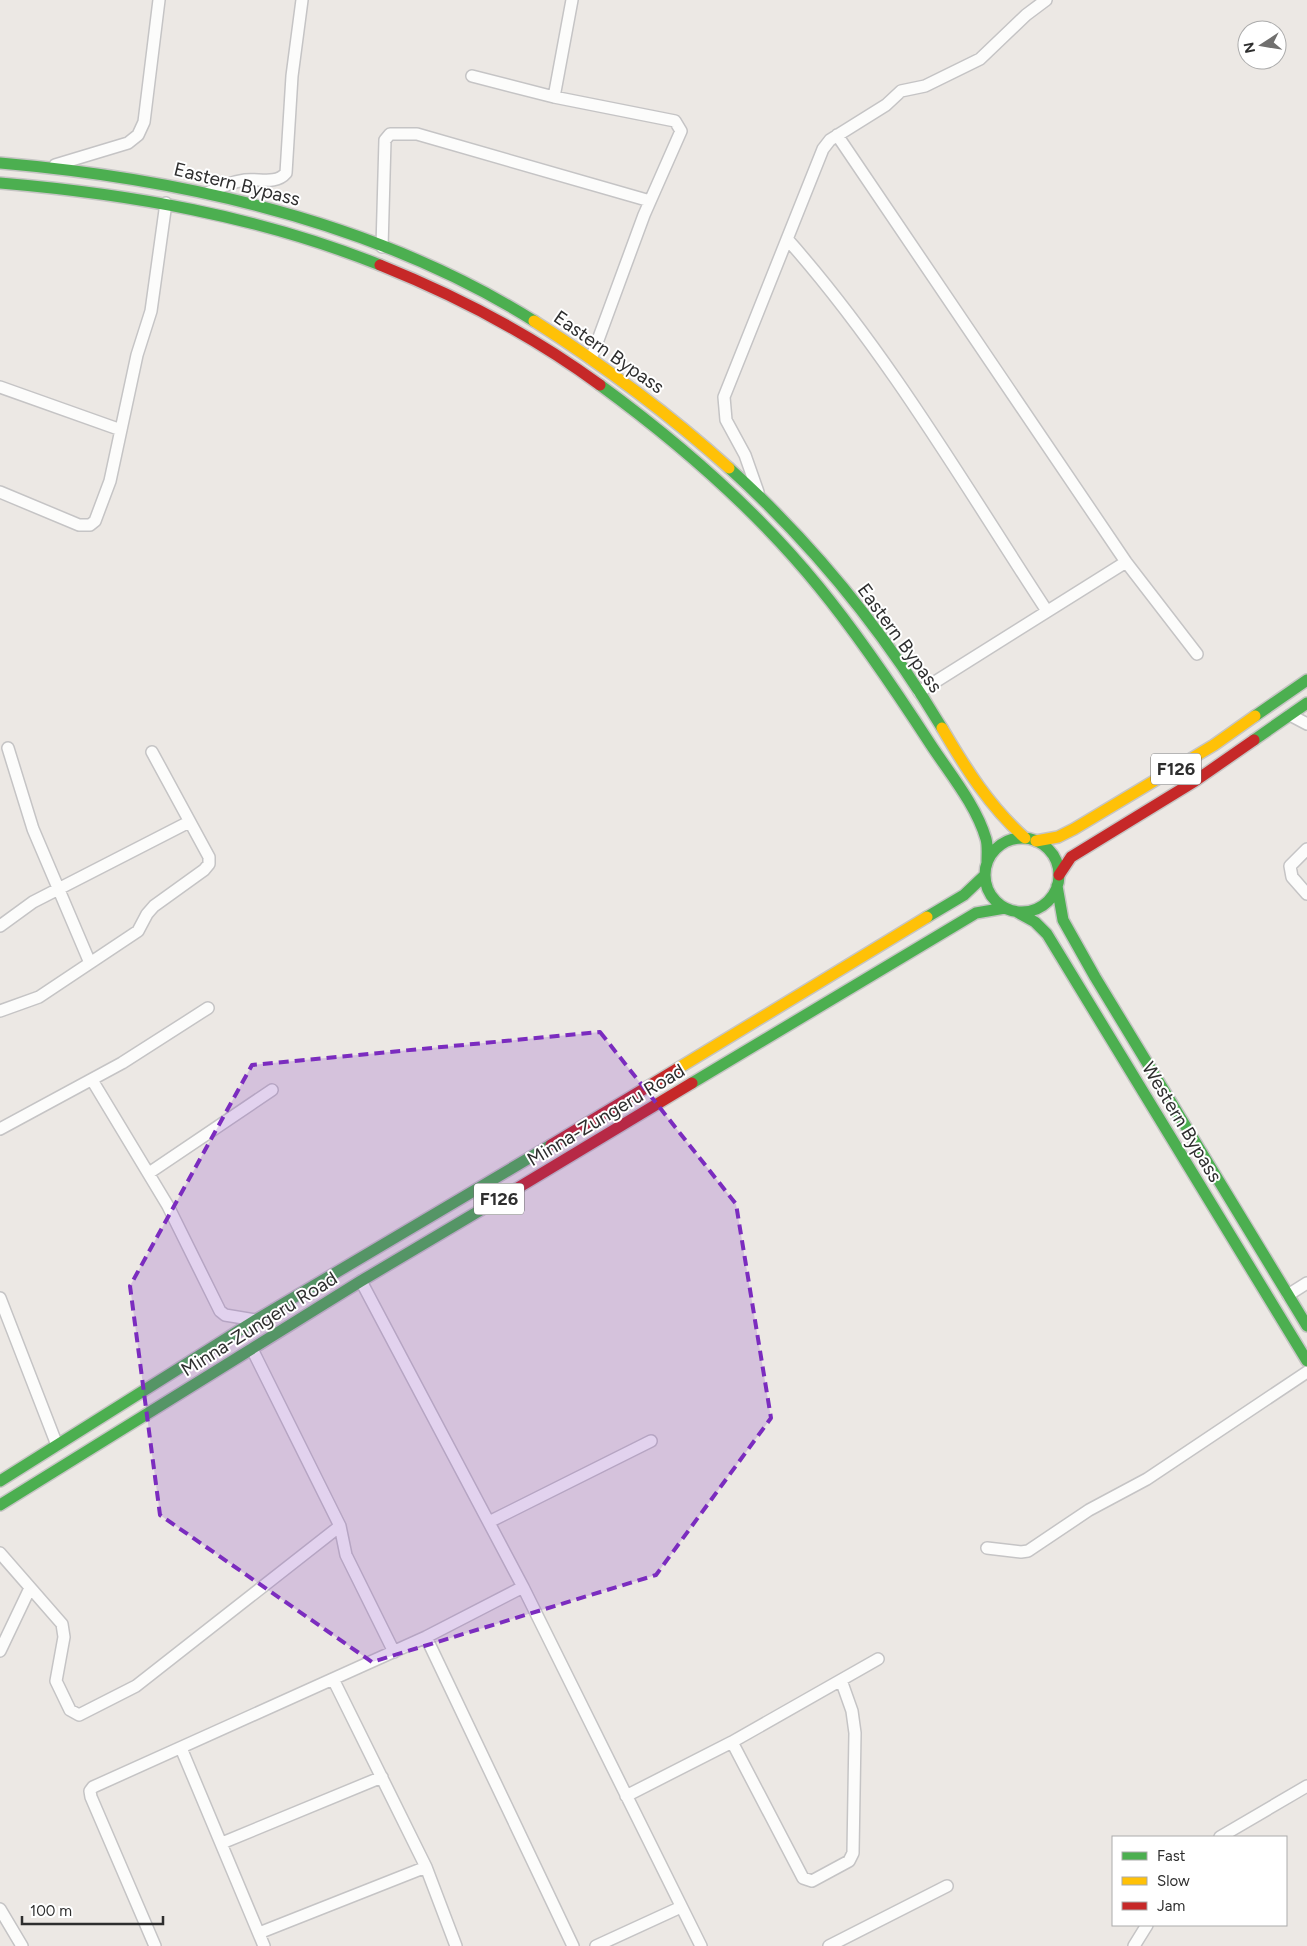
<svg xmlns="http://www.w3.org/2000/svg" width="1307" height="1946" viewBox="0 0 1307 1946" font-family="Figtree,sans-serif">
<style>
.lines{fill:none;stroke-linecap:round;stroke-linejoin:round}
.street-casing{stroke:#c5c4c5;stroke-width:14}
.fast-casing{stroke:#c6c5c4;stroke-width:14}
.slow-casing{stroke:#c6c5c4;stroke-width:14}
.jam-casing{stroke:#c6c5c4;stroke-width:14}
.street{stroke:#fcfcfb;stroke-width:11}
.fast{stroke:#4caf50;stroke-width:11}
.slow{stroke:#ffc107;stroke-width:11}
.jam{stroke:#c62828;stroke-width:11}
.marked{fill:#7b2cbf;fill-opacity:0.2;stroke:#7b2cbf;stroke-width:4;stroke-dasharray:10 6;stroke-linejoin:round}
.labels{text-anchor:middle;dominant-baseline:central;stroke-width:4;stroke-linejoin:round;paint-order:stroke}
.shield{fill:#fff;stroke:#6d6d6d;stroke-width:1}
.shield-label{font-size:18px;font-weight:bold;fill:#2e2e2e}
.street-label{font-size:19px;fill:#2e2e2e;stroke:#fff}
</style>
<rect width="100%" height="100%" fill="#ece8e4"/>
<g class="lines">
<defs>
<path id="street" d="M 472,76 L 554,97 L 675,121 L 681,131 L 644,215 L 591,359
M 554,97 L 572,0
M 837,135 L 1126,562 L 1197,654
M 55,165 L 128,143 L 138,135 L 144,122 L 159,0
M 207,193 C 220,187 231,182 245,180 C 258,178 276,185 286,173 L 292,76 L 302,0
M 788,240 C 888,353 965,486 1047,611
M 382,247 L 385,140 L 390,134 L 417,134 L 650,201
M 0,387 L 121,430
M 0,492 L 79,525 L 90,525 L 95,521 L 110,481 L 137,355 L 151,311 L 166,203
M 758,492 L 745,455 L 726,420 L 724,397 L 823,149 L 830,140 L 886,105 L 901,91 L 925,86 L 980,59 L 1026,15 L 1046,0
M 919,692 L 1126,562
M 1290,715 L 1307,724
M 8,748 L 33,829 L 90,963
M 1307,849 L 1290,866 L 1292,877 L 1307,894
M 0,926 L 33,902 L 189,822
M 0,1011 L 39,997 L 138,931 L 147,914 L 154,906 L 204,870 L 209,864 L 209,857 L 152,752
M 92,1080 L 168,1206 L 220,1311 L 225,1315 L 256,1320
M 0,1129 L 122,1063 L 208,1008
M 149,1173 L 272,1090
M 361,1281 L 523,1587 L 701,1946
M 1288,1295 L 1307,1283
M 0,1298 L 57,1445
M 252,1349 L 340,1526 L 346,1555 L 394,1652
M 489,1522 L 651,1441
M 987,1548 L 1021,1552 L 1028,1551 L 1089,1510 L 1147,1479 L 1307,1372
M 0,1553 L 62,1624 L 64,1637 L 56,1681 L 70,1710 L 79,1715 L 136,1686 L 340,1526
M 426,1637 L 573,1946
M 0,1651 L 30,1588
M 333,1679 L 426,1867 L 456,1946
M 732,1742 L 803,1878 L 812,1881 L 849,1861 L 853,1853 L 855,1733 L 852,1711 L 841,1680
M 181,1748 L 264,1946
M 626,1796 L 732,1742 L 878,1659
M 1220,1837 L 1307,1786
M 222,1843 L 382,1777
M 0,1909 L 22,1946
M 259,1933 L 426,1867
M 155,1946 L 91,1797 L 90,1791 L 93,1787 L 426,1637 L 523,1587
M 596,1946 L 681,1907
M 829,1946 L 947,1886
M 1134,1946 L 1147,1925"/>
<path id="fast" d="M 0,163 C 184,179 375,221 534,321
M 0,183 C 130,194 258,216 380,265
M 600,385 C 678,442 758,512 819,587 C 860,637 896,691 931,745 C 950,774 976,805 986,839 C 988,846 987,855 987,862
M 729,468 C 812,543 885,633 942,728
M 1255,716 L 1307,680
M 1254,740 L 1307,703
M985 875a37 37 0 1 1 74 0a37 37 0 1 1-74 0Z
M 1057,886 L 1063,920 L 1095,977 L 1307,1326
M 1017,912 L 1035,922 L 1047,934 L 1307,1361
M 927,917 L 964,895 L 985,875
M 692,1083 L 976,913 L 1005,908
M 0,1481 L 256,1320 L 551,1145
M 0,1505 L 361,1281 L 511,1192"/>
<path id="slow" d="M 534,321 C 603,365 668,413 729,468
M 942,728 C 966,769 990,807 1025,838
M 1036,841 L 1058,837 L 1074,829 L 1214,745 L 1255,716
M 677,1069 L 927,917"/>
<path id="jam" d="M 380,265 C 457,296 532,335 600,385
M 1059,875 L 1071,857 L 1195,781 L 1254,740
M 551,1145 L 677,1069
M 511,1192 L 692,1083"/>
</defs>
<use href="#street" class="street-casing"/>
<use href="#fast" class="fast-casing"/>
<use href="#slow" class="slow-casing"/>
<use href="#jam" class="jam-casing"/>
<use href="#street" class="street"/>
<use href="#fast" class="fast"/>
<use href="#slow" class="slow"/>
<use href="#jam" class="jam"/>
</g>
<path class="marked" d="M 600,1032 L 736,1204 L 771,1418 L 656,1575 L 372,1662 L 160,1515 L 130,1286 L 252,1065 Z"/>
<g class="labels">
<g class="shield">
<rect x="1151" y="753.5" width="50" height="31" rx="4"/>
<rect x="474" y="1183.5" width="50" height="31" rx="4"/>
</g>
<g class="shield-label">
<text x="1176" y="769">F126</text>
<text x="499" y="1199">F126</text>
</g>
<g class="street-label">
<text transform="translate(237 184) rotate(14)">Eastern Bypass</text>
<text transform="translate(609 352) rotate(35)">Eastern Bypass</text>
<text transform="translate(900 638) rotate(54)">Eastern Bypass</text>
<text transform="translate(606 1115) rotate(-31)">Minna-Zungeru Road</text>
<text transform="translate(1182 1122) rotate(59)">Western Bypass</text>
<text transform="translate(259 1324) rotate(-32)">Minna-Zungeru Road</text>
</g>
</g>
<rect x="1112" y="1836" width="175" height="90" fill="#ffffff" stroke="#ababab"/>
<rect x="1122" y="1852" width="25" height="8" fill="#4caf50" stroke="#ababab"/>
<text x="1157" y="1861" font-size="15" fill="#2e2e2e">Fast</text>
<rect x="1122" y="1877" width="25" height="8" fill="#ffc107" stroke="#ababab"/>
<text x="1157" y="1886" font-size="15" fill="#2e2e2e">Slow</text>
<rect x="1122" y="1902" width="25" height="8" fill="#c62828" stroke="#ababab"/>
<text x="1157" y="1911" font-size="15" fill="#2e2e2e">Jam</text>
<g transform="translate(1262 45) rotate(258)"><circle r="24" fill="#ffffff" stroke="#ababab"/>
<path d="M0-4L9 19L0 12L-9 19Z" fill="#706f6e"/>
<text y="-8" font-size="14" font-weight="bold" text-anchor="middle" fill="#2e2e2e">N</text>
</g>
<path d="M22 1916v8h141v-8" fill="none" stroke="#2e2e2e" stroke-width="2.5"/>
<text x="30" y="1916" font-size="15" fill="#2e2e2e" stroke="#ffffff" stroke-width="4" paint-order="stroke">100 m</text>
</svg>
